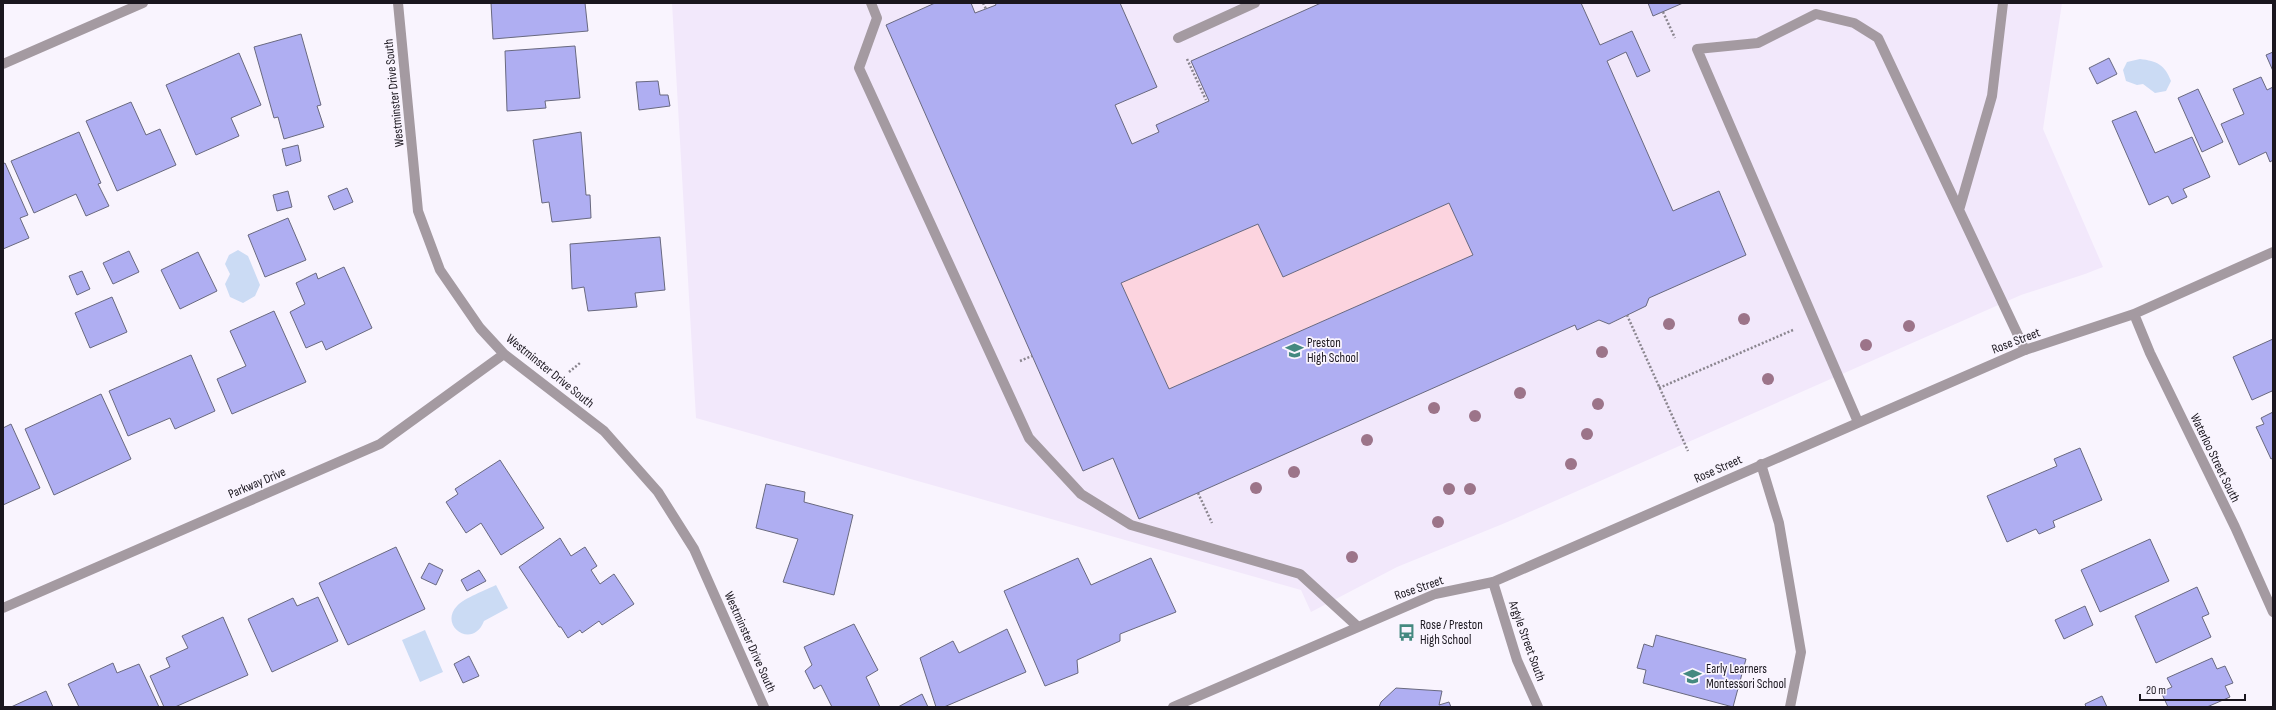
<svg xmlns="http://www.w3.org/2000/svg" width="2276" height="710" viewBox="0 0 2276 710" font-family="'Sofia Sans Condensed',sans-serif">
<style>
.built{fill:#f2e8fb}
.green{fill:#fcd4df}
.water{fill:#cbdbf4}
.building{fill:#afaef2;stroke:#69697f;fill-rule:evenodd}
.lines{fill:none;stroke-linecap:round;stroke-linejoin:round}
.path{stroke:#8a858e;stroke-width:2.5;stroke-dasharray:2 2;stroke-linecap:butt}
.lane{stroke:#a49aa1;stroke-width:10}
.street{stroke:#a49aa1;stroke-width:10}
.tree{fill:#9c7489}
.labels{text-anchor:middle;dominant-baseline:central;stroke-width:3.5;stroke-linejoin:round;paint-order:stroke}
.street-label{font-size:13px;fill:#1a161e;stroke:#f9f4fe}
.poi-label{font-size:13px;fill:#1a161e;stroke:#f9f4fe;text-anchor:start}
</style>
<rect width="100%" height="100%" fill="#f9f4fe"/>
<path class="built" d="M 672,3 L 2062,3 L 2043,129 L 2103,267 L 2085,274 L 2021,295 L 1505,523 L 1397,567 L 1311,612 L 1301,590 L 696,418 Z"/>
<path class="green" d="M 1449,203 L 1473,255 L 1169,389 L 1121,283 L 1258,224 L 1283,277 Z"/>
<path class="water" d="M 2140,59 C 2157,61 2165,65 2171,81 L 2166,91 L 2155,93 L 2143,84 L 2137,85 L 2126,81 L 2123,70 L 2127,62 Z
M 238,250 L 248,256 L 260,285 L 255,296 L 243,303 L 230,297 L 225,284 L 230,274 L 225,264 L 229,255 Z
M 496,585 L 508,608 L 484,621 C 473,650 438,626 457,606 C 464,598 486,590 496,585 Z
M 425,630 L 443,672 L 420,682 L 402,640 Z"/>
<path class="building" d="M 491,3 L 585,3 L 588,31 L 493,39 Z
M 935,3 L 971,3 L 975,13 L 996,5 L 995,3 L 1120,3 L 1157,87 L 1115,105 L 1132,144 L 1159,132 L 1156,125 L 1209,101 L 1191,61 L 1321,3 L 1581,3 L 1600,45 L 1632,31 L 1650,71 L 1637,77 L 1626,52 L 1607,61 L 1673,211 L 1719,191 L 1746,255 L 1649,298 L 1646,306 L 1609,324 L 1599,320 L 1577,330 L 1575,325 L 1139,519 L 1113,458 L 1083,471 L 886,25 ZM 1449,203 L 1473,255 L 1169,389 L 1121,283 L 1258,224 L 1283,277 Z
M 1648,3 L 1683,3 L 1653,16 Z
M 301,34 L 321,105 L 317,106 L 324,127 L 284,139 L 278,117 L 274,118 L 254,47 Z
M 575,46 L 580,98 L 545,101 L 546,108 L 507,111 L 505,51 Z
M 2273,52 L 2273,71 L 2266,55 Z
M 239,53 L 261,105 L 231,118 L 239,136 L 196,155 L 166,85 Z
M 2109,58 L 2117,74 L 2097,84 L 2089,68 Z
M 2261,77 L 2267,90 L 2273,87 L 2273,160 L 2270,162 L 2266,152 L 2239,165 L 2221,124 L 2244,114 L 2233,89 Z
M 658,81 L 660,95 L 668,95 L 670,106 L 639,110 L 636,82 Z
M 2198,89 L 2223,142 L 2202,152 L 2178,98 Z
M 131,102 L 146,135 L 160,129 L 176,165 L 117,191 L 86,121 Z
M 2136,111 L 2155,153 L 2192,137 L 2210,177 L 2183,189 L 2187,197 L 2172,204 L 2168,196 L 2149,205 L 2112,121 Z
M 79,132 L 101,183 L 98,184 L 109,206 L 86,216 L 76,194 L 34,213 L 11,161 Z
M 581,132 L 586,195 L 590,195 L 591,218 L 552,222 L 549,202 L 542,203 L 533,140 Z
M 298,145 L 301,161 L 286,166 L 282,149 Z
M 5,163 L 28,215 L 20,218 L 29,238 L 3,249 L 3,164 Z
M 347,188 L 353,202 L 334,210 L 328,196 Z
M 288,191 L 292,207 L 277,211 L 273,195 Z
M 288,218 L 306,260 L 265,277 L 248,235 Z
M 660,237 L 665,290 L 635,293 L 637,307 L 588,311 L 584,287 L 572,289 L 570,244 Z
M 129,251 L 139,272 L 113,284 L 103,263 Z
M 198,252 L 217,291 L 180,309 L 161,270 Z
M 344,267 L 372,328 L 326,350 L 322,341 L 306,348 L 290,312 L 305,304 L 296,283 L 316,273 L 318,279 Z
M 82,271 L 90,289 L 77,295 L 69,276 Z
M 112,297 L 127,332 L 90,348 L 75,313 Z
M 274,311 L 306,382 L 232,414 L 217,379 L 246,366 L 230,331 Z
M 2273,339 L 2273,393 L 2272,391 L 2252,400 L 2233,357 Z
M 191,355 L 215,411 L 175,429 L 170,418 L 128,436 L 109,391 Z
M 101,394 L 131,459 L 54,495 L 25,429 Z
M 2273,412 L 2273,458 L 2271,459 L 2256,427 L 2264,424 L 2261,418 Z
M 11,424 L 40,488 L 3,505 L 3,428 Z
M 2080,448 L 2102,500 L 2053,521 L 2055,527 L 2039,534 L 2036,529 L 2007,542 L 1987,496 L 2057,466 L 2054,459 Z
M 500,460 L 544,528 L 501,555 L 481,523 L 466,533 L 446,502 L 458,494 L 455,489 Z
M 766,484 L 805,492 L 804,502 L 853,515 L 834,595 L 783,582 L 798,539 L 756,528 Z
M 560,538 L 571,556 L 585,547 L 597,566 L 591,570 L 600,584 L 614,574 L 634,604 L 602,625 L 599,621 L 582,633 L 580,630 L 568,638 L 561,627 L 559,627 L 519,567 Z
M 2150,539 L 2169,581 L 2100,612 L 2081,570 Z
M 396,547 L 425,609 L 348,645 L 319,583 Z
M 1078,558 L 1091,585 L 1151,558 L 1176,612 L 1120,634 L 1120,641 L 1077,660 L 1078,673 L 1045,686 L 1004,591 Z
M 429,563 L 443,570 L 436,585 L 421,578 Z
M 479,570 L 486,581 L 467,591 L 461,580 Z
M 2197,587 L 2209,614 L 2202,617 L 2211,637 L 2156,663 L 2135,616 Z
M 318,597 L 338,641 L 272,672 L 248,619 L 293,598 L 297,606 Z
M 2085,606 L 2093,625 L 2064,639 L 2055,620 Z
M 223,617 L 248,675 L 175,707 L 164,707 L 150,676 L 170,667 L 166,658 L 188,648 L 182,636 Z
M 854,624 L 878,670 L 866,677 L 880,707 L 832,707 L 821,685 L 814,689 L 805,671 L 812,665 L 804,647 Z
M 1007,629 L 1026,672 L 944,707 L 936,707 L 920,658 L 953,641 L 959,653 Z
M 1656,635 L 1746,659 L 1733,707 L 1643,683 L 1646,670 L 1637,668 L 1644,644 L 1653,647 Z
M 469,656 L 479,676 L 463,683 L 454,664 Z
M 2212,658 L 2217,669 L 2225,666 L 2233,683 L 2225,686 L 2230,697 L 2207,707 L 2168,707 L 2161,692 L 2172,687 L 2167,678 Z
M 113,663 L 117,673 L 139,664 L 159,707 L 79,707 L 68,684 Z
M 1396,688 L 1442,691 L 1439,705 L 1449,702 L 1451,707 L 1379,707 L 1381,702 Z
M 46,691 L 53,707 L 11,707 Z
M 922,694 L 928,707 L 898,707 Z
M 2102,696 L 2107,707 L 2086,707 L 2085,704 Z"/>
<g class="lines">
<path class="path" d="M 983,3 L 986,9
M 1663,12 L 1675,38
M 1187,59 L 1206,100
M 1627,315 L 1688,451
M 1020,361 L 1032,356
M 569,372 L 580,363
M 1659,388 L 1793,330
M 1198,493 L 1212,523"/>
<path class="lane" d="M 871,3 L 877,18 L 859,68 L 1029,438 L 1081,494 L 1131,525 L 1300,574 L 1357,626
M 1178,38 L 1255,3
M 1959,210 L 1992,96 L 2003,3
M 1858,422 L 1697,49 L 1758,43 L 1816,14 L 1854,23 L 1878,38 L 2025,350
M 1761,464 L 1779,523 L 1801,652 L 1790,707"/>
<path class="street" d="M 398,3 L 418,211 L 440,270 L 480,328 L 504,354 L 604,431 L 658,492 L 694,549 L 764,707
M 3,64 L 143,3
M 2134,314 L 2150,353 L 2235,527 L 2273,612
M 1493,582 L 1517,660 L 1538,707
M 3,608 L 380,444 L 504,354
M 1173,707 L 1435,594 L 1493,582 L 2025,350 L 2134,314 L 2273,252"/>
</g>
<g class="tree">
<circle cx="1744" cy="319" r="6"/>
<circle cx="1669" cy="324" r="6"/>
<circle cx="1909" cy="326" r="6"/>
<circle cx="1866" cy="345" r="6"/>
<circle cx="1602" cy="352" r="6"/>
<circle cx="1768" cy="379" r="6"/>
<circle cx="1520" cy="393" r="6"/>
<circle cx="1598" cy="404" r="6"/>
<circle cx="1434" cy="408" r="6"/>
<circle cx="1475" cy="416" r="6"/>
<circle cx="1587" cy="434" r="6"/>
<circle cx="1367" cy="440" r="6"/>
<circle cx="1571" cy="464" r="6"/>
<circle cx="1294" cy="472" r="6"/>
<circle cx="1256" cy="488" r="6"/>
<circle cx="1449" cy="489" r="6"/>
<circle cx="1470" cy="489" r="6"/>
<circle cx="1438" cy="522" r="6"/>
<circle cx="1352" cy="557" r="6"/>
</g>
<defs>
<symbol id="school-bare" viewBox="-9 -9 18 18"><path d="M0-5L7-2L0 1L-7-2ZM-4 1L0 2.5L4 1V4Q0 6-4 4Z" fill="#448980" stroke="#f9f4fe" stroke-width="2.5" paint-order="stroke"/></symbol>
<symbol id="bus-bare" viewBox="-9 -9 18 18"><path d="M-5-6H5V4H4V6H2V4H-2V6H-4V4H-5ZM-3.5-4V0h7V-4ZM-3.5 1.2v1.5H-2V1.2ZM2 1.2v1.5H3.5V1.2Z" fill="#448980" stroke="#f9f4fe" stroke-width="2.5" paint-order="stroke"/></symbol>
</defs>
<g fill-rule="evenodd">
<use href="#school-bare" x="1282" y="338" width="25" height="25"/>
<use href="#bus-bare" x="1394" y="620" width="25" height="25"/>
<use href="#school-bare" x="1680" y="664" width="25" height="25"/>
</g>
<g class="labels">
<g class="street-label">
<text transform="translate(394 93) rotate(-96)">Westminster Drive South</text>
<text transform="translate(2016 341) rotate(-21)">Rose Street</text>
<text transform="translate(550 371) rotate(39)">Westminster Drive South</text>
<text transform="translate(2215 458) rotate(64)">Waterloo Street South</text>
<text transform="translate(1718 469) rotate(-24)">Rose Street</text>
<text transform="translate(257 483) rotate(-23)">Parkway Drive</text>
<text transform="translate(1419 588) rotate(-19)">Rose Street</text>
<text transform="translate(1527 641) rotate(70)">Argyle Street South</text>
<text transform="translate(750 642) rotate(66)">Westminster Drive South</text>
</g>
<g class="poi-label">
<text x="1307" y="343">Preston<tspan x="1307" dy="15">High School</tspan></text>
<text x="1420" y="625">Rose / Preston<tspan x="1420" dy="15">High School</tspan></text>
<text x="1706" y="669">Early Learners<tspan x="1706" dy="15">Montessori School</tspan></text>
</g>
</g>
<rect width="2276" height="710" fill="none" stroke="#1a161e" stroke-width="8"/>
<path d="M2140 694v6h105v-6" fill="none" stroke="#1a161e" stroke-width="2"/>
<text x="2146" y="694" font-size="12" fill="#1a161e" stroke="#f9f4fe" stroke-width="3" paint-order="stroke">20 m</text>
</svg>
